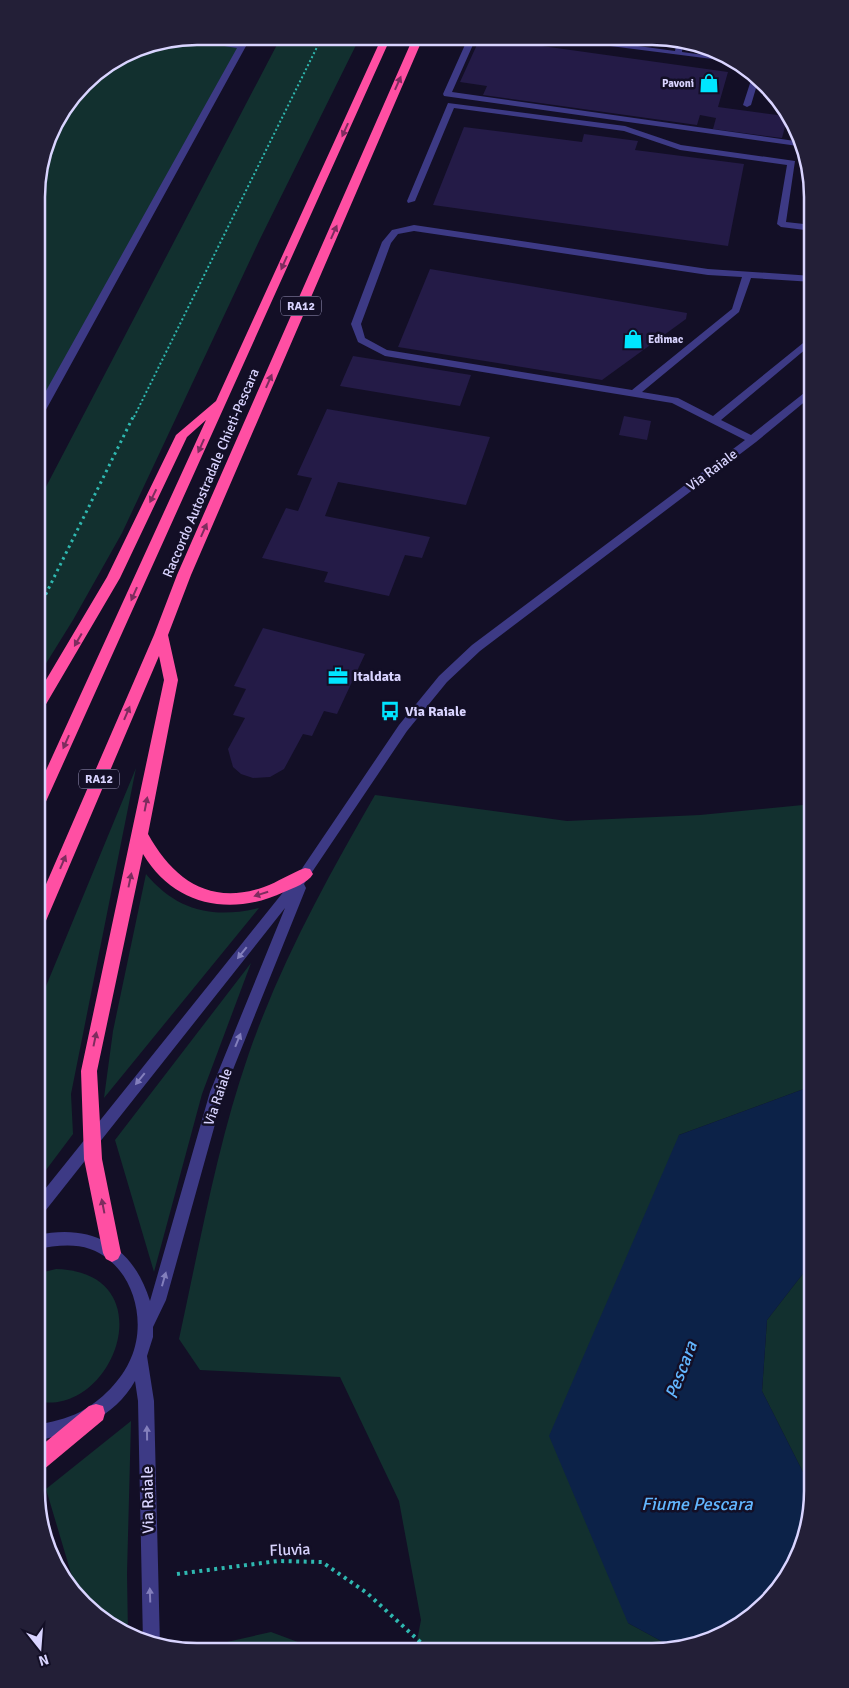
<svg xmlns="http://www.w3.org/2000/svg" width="849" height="1688" viewBox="0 0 849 1688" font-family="Signika,sans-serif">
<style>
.green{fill:#12302f}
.water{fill:#0c2248}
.building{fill:#241b47}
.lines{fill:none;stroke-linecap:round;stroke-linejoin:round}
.path-far2{stroke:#2fb8b0;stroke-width:2;stroke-dasharray:2 2.5;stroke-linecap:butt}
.path-far1{stroke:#2fb8b0;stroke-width:3;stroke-dasharray:2.5 4;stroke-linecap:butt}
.path{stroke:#2fb8b0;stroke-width:4;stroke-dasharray:3 4.5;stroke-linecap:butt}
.minor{fill:#3d3a85;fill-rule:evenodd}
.highway{fill:#ff4fa3;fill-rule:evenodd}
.oneway{fill:#7d2c5e}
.oneway2{fill:#837fbc}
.labels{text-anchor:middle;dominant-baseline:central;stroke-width:5;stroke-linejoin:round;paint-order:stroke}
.far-poi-label{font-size:11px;font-weight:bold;fill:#d9d4ff;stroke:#130f26;text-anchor:end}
.shield{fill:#130f26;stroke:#9e99be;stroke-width:1}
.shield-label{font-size:12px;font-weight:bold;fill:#d9d4ff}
.street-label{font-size:14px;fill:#d9d4ff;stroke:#130f26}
.poi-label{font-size:14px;font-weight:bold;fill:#d9d4ff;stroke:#130f26;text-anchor:start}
.near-street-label{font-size:16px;fill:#d9d4ff;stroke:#130f26}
.near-water-label{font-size:18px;font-style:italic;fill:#62b6ff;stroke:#130f26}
.rim{fill:none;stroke:#d9d4ff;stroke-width:2.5}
</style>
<rect width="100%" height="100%" fill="#130f26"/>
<path class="green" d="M 197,36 L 247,37 L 37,417 L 38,176 L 53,126 L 91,76 L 136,48 Z
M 281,37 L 360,37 L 260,239 L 122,533 L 73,620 L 37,678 L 37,504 Z
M 136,768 L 71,1094 L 73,1134 L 37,1182 L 37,1008 Z
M 375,795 L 567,821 L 700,815 L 813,804 L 812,1086 L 679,1135 L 628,1623 L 674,1648 L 652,1652 L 415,1651 L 421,1620 L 399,1501 L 340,1377 L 200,1370 L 179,1339 C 200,1243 217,1145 249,1053 C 281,962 327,878 375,795 Z
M 146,874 C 177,911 213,919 259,908 L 104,1098 L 113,1031 Z
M 251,963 L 202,1094 L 154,1272 L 115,1140 Z
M 812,1262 L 812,1490 L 762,1391 L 767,1320 Z
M 56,1269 C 167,1272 114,1419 36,1401 L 36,1274 Z
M 131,1421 L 127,1574 L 128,1635 L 91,1612 L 76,1590 L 46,1489 Z
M 271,1632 L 322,1651 L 226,1650 L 227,1642 Z"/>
<path class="water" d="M 812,1086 L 812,1262 L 767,1320 L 762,1391 L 812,1490 L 812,1502 L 801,1552 L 779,1589 L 742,1625 L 704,1643 L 674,1648 L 628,1623 L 549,1436 L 679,1135 Z"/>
<path class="building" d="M 480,38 L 545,38 L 542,46 L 728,72 L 718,107 L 785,116 L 787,119 L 782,138 L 713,129 L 716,118 L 700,115 L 697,125 L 483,95 L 487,86 L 460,82 Z
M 464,127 L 582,142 L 584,134 L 638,141 L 635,150 L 744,164 L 728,246 L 433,205 Z
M 430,269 L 687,313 L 686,319 L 602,380 L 398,347 Z
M 353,356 L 471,375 L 460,406 L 340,386 Z
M 327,409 L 490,437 L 466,505 L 338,482 L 325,516 L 430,537 L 422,558 L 405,555 L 389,596 L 324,582 L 328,572 L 262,558 L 286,508 L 298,511 L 312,478 L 297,475 Z
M 624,416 L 651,421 L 647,440 L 619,435 Z
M 263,628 L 365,654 L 337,714 L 324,711 L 312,736 L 303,734 L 284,769 L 270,777 L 253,778 L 241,774 L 233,767 L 228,749 L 245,718 L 233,715 L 246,689 L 234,686 Z"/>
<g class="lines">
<path class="path-far2" d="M 134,417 L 322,37"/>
<path class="path-far1" d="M 37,612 L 134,415"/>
<path class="path" d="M 177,1574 L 278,1561 L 322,1562 L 367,1593 L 430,1651"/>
<path class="minor" d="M 191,37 L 240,43 L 243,37 L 251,37 L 42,417 L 37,420 L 37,407 L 237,48 L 180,39 Z
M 468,38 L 476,38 L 452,92 L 802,142 L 805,147 L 444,96 L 443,94 Z
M 567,39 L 586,39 L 675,51 L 677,39 L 683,39 L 682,52 L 719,57 L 728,61 L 571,41 Z
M 753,74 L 759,78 L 751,105 L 747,107 L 743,105 Z
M 448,103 L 625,126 L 681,145 L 795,161 L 786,222 L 813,225 L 813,231 L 781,227 L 777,224 L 787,165 L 680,150 L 624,131 L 454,108 L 415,201 L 408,203 L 407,201 Z
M 414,225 L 708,269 L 813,276 L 813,282 L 751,278 L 739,312 L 642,392 L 678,398 L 713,416 L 813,335 L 813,343 L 721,420 L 751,435 L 813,386 L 813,395 L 756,442 L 480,651 L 447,682 L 407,731 L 304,884 L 306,888 L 224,1092 L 166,1300 L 153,1327 L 153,1337 L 147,1356 L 154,1401 L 160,1646 L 143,1642 L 138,1401 L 135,1381 C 115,1417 75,1433 36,1441 L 36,1425 C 51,1422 66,1419 80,1412 C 101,1401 122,1380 131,1358 C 148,1319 132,1264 90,1249 C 73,1243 54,1246 37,1249 L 37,1235 C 93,1223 133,1246 150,1301 L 210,1092 L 285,908 L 42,1215 L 37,1217 L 37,1199 L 301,870 L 399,725 L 439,676 L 472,645 L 745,440 L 672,403 L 385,356 L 358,342 L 351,324 L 382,242 L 392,230 ZM 414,231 L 708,275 L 742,277 L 732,309 L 632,390 L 387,350 L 365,338 L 361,324 L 391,243 L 398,234 Z"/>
<path class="highway" d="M 382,37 L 391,37 L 44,806 L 42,810 L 37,812 L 37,790 L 206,420 L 187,437 L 120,578 L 42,711 L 37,712 L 37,695 L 107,577 L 176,435 L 216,401 Z
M 413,38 L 423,38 L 191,575 L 168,635 L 178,680 L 148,834 C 173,879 209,906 264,887 C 278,882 291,873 305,868 L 310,869 L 313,874 C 308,883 293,888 284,892 C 231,917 174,906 143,854 L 97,1071 L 102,1159 L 121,1253 L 118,1259 L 112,1262 L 106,1259 L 103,1253 L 84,1159 L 81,1071 L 164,680 L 159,656 L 45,923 L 42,928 L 37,930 L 37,905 L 154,635 L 177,575 Z
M 96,1404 L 103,1406 L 105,1413 L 103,1420 L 43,1470 L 36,1473 L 36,1450 L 89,1406 Z"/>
</g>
<defs><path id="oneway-solid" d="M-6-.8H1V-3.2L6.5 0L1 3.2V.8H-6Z" transform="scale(1.25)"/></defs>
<g class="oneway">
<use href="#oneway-solid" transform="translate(398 83) rotate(-66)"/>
<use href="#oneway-solid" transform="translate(345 130) rotate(114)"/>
<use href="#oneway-solid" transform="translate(334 232) rotate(-66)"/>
<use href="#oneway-solid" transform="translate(284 263) rotate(114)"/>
<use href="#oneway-solid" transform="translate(269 381) rotate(-66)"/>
<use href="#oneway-solid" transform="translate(201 446) rotate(114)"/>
<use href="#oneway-solid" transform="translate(153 496) rotate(116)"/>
<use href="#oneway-solid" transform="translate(204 530) rotate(-66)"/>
<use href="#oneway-solid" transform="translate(134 594) rotate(114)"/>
<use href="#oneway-solid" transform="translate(78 640) rotate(120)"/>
<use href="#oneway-solid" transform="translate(127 713) rotate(-67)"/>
<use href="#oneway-solid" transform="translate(66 742) rotate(114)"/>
<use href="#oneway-solid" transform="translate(146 804) rotate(-79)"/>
<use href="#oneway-solid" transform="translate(63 862) rotate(-67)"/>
<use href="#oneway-solid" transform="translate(130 880) rotate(-78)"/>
<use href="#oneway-solid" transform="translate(261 894) rotate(163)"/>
<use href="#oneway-solid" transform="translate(95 1039) rotate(-78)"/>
<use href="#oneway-solid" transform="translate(103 1206) rotate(-101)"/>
</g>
<g class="oneway2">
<use href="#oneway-solid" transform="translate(242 953) rotate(129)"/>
<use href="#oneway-solid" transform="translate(238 1040) rotate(-68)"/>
<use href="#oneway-solid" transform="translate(140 1079) rotate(129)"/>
<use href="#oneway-solid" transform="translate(164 1279) rotate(-74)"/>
<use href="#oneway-solid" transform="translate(147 1433) rotate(-91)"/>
<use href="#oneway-solid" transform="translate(150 1595) rotate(-92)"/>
</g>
<defs>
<symbol id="shop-bare" viewBox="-9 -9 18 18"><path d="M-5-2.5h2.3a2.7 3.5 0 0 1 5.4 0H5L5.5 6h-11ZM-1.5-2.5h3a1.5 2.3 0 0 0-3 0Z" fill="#00e5ff" stroke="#130f26" stroke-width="2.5" paint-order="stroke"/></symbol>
<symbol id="office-bare" viewBox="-9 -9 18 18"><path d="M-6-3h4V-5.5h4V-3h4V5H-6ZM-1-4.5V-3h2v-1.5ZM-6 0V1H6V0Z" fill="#00e5ff" stroke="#130f26" stroke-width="2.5" paint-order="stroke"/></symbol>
<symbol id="bus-bare" viewBox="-9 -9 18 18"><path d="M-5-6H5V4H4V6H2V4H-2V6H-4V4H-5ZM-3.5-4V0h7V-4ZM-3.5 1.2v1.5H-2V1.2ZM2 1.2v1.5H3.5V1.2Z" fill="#00e5ff" stroke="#130f26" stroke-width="2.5" paint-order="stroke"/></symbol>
</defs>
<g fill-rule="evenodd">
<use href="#shop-bare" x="695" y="69" width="28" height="28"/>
<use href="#shop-bare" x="619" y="325" width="28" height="28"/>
<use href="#office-bare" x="324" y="662" width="28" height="28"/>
<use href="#bus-bare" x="376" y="697" width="28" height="28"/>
</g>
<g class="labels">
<g class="far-poi-label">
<text x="694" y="83">Pavoni</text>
<text x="648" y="339" text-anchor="start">Edimac</text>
</g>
<g class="shield">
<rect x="281" y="296.5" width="40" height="19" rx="4"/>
<rect x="79" y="769.5" width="40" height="19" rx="4"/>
</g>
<g class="shield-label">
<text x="301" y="306">RA12</text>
<text x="99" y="779">RA12</text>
</g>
<g class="street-label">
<text transform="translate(712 470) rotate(-37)">Via Raiale</text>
<text transform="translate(211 473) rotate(-67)">Raccordo Autostradale Chieti-Pescara</text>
<text transform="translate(218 1097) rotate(-71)">Via Raiale</text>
</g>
<g class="poi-label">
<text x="353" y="676">Italdata</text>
<text x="405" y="711">Via Raiale</text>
</g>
<g class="near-street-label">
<text transform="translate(148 1500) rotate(-91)">Via Raiale</text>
<text transform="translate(290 1550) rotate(-2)">Fluvia</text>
</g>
<g class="near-water-label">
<text transform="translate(681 1370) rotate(-69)">Pescara</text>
<text x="697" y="1504">Fiume Pescara</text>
</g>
</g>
<path d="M0 0H849V1688H0ZM197 45H652A152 152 0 0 1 804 197V1491A152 152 0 0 1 652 1643H197A152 152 0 0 1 45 1491V197A152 152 0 0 1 197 45Z" fill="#231f37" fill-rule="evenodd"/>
<path class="rim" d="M197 45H652A152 152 0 0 1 804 197V1491A152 152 0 0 1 652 1643H197A152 152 0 0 1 45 1491V197A152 152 0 0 1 197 45Z"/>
<g transform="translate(40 1648) rotate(163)" stroke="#130f26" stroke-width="4" paint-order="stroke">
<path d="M0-4L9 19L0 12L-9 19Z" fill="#d9d4ff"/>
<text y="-8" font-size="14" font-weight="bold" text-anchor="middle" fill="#d9d4ff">N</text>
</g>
</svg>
